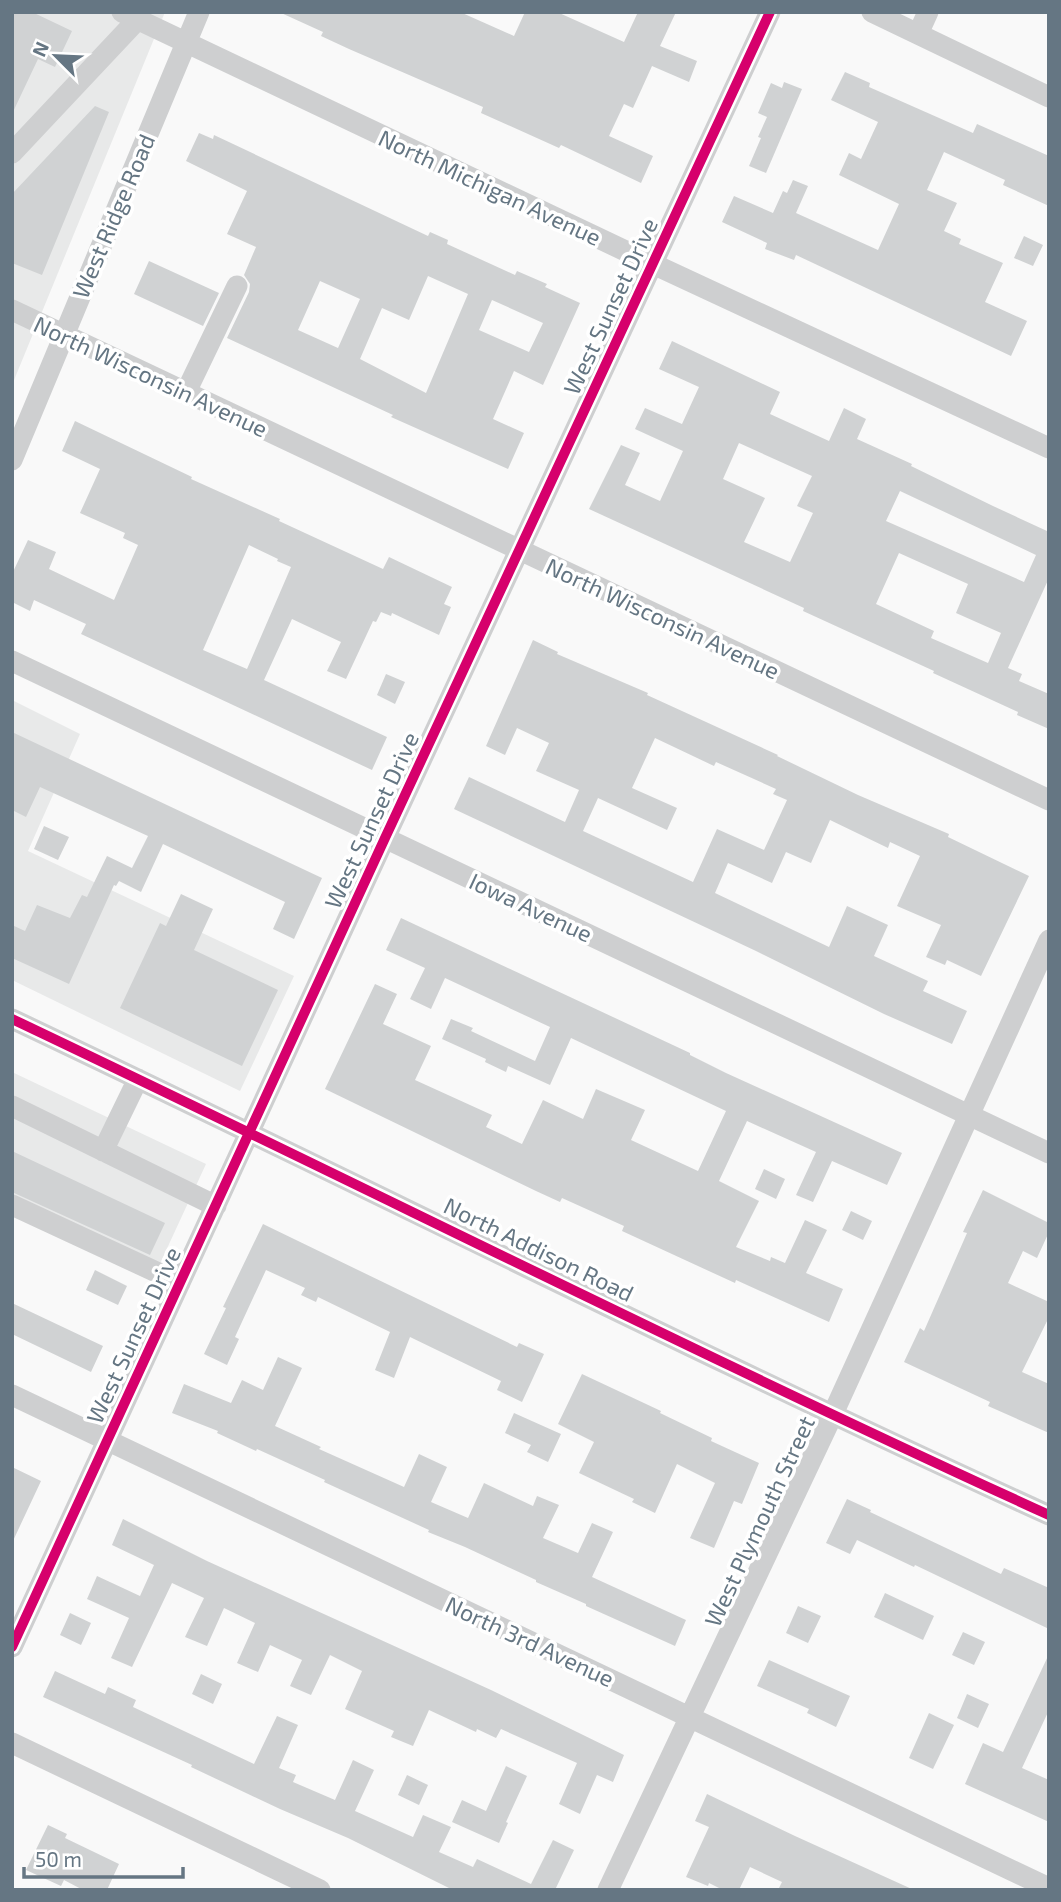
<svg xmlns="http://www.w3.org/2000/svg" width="1061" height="1902" viewBox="0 0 1061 1902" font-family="'Exo 2',sans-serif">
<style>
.built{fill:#e8e9e9}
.building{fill:#d0d2d3;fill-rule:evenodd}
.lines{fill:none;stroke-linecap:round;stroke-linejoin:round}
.minor{stroke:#cecfd0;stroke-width:21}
.cycleway-casing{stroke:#fff;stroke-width:15}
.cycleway{stroke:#d6006c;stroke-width:10}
.labels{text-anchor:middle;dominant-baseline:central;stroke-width:7;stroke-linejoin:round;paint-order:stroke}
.street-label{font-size:23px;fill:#657683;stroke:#fff}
</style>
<rect width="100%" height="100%" fill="#f9f9f9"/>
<path class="built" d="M 12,12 L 165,12 L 12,385 Z
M 12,700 L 80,734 L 28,851 L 294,976 L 240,1091 L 12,980 Z
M 12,1072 L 206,1164 L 152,1281 L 12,1215 Z"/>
<path class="building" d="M 12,12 L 32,12 L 72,31 L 55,67 L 38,59 L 12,114 Z
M 279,12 L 460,12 L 514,36 L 525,12 L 557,12 L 624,42 L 638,12 L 676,12 L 660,46 L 697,61 L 689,82 L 652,66 L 633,108 L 624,104 L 609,136 L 653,156 L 641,183 L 561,145 L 559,148 L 481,113 L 483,107 L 349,49 L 321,36 L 323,32 Z
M 845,72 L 870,83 L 869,87 L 973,133 L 977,124 L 1049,156 L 1049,206 L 1003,185 L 1005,180 L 944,152 L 927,190 L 957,203 L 944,231 L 961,239 L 959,244 L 1003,263 L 985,302 L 1027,321 L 1011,356 L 796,255 L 794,260 L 765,249 L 767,243 L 722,222 L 734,196 L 773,213 L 783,191 L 787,193 L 793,180 L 808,186 L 796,213 L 878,250 L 899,204 L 839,175 L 849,153 L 861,159 L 878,122 L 831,100 Z
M 784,82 L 802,89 L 766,173 L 749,166 L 761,138 L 758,137 L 767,117 L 758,113 L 771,83 L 782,88 Z
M 95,106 L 109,112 L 42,275 L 12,263 L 12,194 Z
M 199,133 L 213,139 L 214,135 L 428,236 L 430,232 L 448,240 L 447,244 L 515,275 L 517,271 L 547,284 L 545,287 L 580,303 L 543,385 L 514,371 L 493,419 L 524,433 L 508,469 L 391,417 L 393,415 L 227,338 L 249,292 L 250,284 L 244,275 L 256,247 L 227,234 L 247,191 L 186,161 ZM 428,276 L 468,294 L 426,393 L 360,359 L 382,308 L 409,320 ZM 320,281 L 360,299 L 338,348 L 298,330 ZM 492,300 L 543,323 L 529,352 L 479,330 Z
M 1024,236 L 1043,245 L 1033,266 L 1014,258 Z
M 149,261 L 219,293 L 203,326 L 134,294 Z
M 672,341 L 780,392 L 770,414 L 829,441 L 844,408 L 866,419 L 857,439 L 912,464 L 911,466 L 993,506 L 1047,531 L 1049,528 L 1049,578 L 1008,668 L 1022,674 L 1019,681 L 1049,694 L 1049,729 L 1017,715 L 1018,712 L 933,673 L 934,671 L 803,611 L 804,608 L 589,509 L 621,445 L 640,453 L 625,485 L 660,501 L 683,451 L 635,429 L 645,408 L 682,424 L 699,387 L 659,369 ZM 739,443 L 812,476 L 797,506 L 813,513 L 790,562 L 744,542 L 765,498 L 723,479 ZM 900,491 L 1036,555 L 1024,582 L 886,521 ZM 899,553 L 968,584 L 956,613 L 1001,633 L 988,663 L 931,638 L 934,631 L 876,604 Z
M 75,421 L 192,477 L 191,479 L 280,519 L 279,521 L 383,569 L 389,557 L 452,587 L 444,604 L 451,607 L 439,635 L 392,613 L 391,616 L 381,612 L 376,622 L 373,621 L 346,679 L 327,671 L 341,642 L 292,619 L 264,680 L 387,737 L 372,770 L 81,634 L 86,624 L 34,600 L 30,611 L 12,602 L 12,574 L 28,540 L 56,552 L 49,569 L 114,600 L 138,545 L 123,538 L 125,533 L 80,513 L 100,469 L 62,451 ZM 249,545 L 278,559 L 277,561 L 291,567 L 247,669 L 203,650 Z
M 533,640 L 558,652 L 557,654 L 648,693 L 647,695 L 778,755 L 777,756 L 858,795 L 949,834 L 948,837 L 1029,876 L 981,976 L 947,960 L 945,965 L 926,957 L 941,925 L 897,906 L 920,856 L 890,842 L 888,848 L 830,820 L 811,863 L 786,852 L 772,883 L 728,863 L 715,893 L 829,947 L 847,906 L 888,925 L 874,956 L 928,981 L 923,991 L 967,1011 L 952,1044 L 884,1014 L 756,951 L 454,809 L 469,777 L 565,822 L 579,790 L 536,771 L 549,743 L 517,728 L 505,755 L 486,746 ZM 655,738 L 714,766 L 716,762 L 776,789 L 773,794 L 787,800 L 764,850 L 717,829 L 693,882 L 583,831 L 598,798 L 667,830 L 677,808 L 632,788 Z
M 386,674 L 405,682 L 395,704 L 377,695 Z
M 12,732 L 322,878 L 294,939 L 273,929 L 285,902 L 163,844 L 141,892 L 119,881 L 116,886 L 114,885 L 69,984 L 12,958 L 12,925 L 25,931 L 37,905 L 70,918 L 82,895 L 87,897 L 107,856 L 132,868 L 148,836 L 40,787 L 26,817 L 12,810 Z
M 44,826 L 69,837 L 58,860 L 34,849 Z
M 181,894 L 213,909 L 194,950 L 278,990 L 242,1066 L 120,1008 L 160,923 L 166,926 Z
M 401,918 L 690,1053 L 690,1055 L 726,1073 L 902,1153 L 887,1185 L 832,1161 L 813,1202 L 796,1195 L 816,1152 L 747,1121 L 719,1181 L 759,1201 L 736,1247 L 770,1261 L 771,1257 L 785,1263 L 805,1220 L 827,1230 L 806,1273 L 843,1289 L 829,1322 L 736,1280 L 735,1283 L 711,1272 L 622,1231 L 624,1226 L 562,1198 L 560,1202 L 536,1191 L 325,1089 L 375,984 L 397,994 L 383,1024 L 431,1046 L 415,1080 L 492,1115 L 486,1127 L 522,1144 L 543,1100 L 583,1119 L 596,1089 L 645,1110 L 631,1140 L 698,1171 L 726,1111 L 571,1038 L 550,1085 L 508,1066 L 506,1072 L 485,1062 L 486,1059 L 442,1039 L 451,1019 L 473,1028 L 471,1031 L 535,1061 L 550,1027 L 445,978 L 431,1009 L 410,999 L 425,968 L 386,950 Z
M 12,1151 L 165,1223 L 150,1255 L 12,1192 Z
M 764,1169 L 785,1179 L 776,1199 L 755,1189 Z
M 983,1190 L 1049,1223 L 1049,1232 L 1037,1258 L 1023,1251 L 1008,1283 L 1049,1302 L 1049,1317 L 1022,1372 L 1049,1384 L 1049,1433 L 988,1406 L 990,1402 L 904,1362 L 920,1328 L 924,1331 L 967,1233 L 963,1232 Z
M 851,1211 L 872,1221 L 863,1240 L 842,1230 Z
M 263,1224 L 517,1347 L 519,1343 L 544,1354 L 522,1402 L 497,1390 L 501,1381 L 410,1337 L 394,1378 L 375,1370 L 390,1332 L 318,1297 L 316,1302 L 301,1295 L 305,1288 L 266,1270 L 235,1337 L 239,1339 L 227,1365 L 204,1354 L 226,1308 L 223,1307 Z
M 95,1270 L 127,1286 L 118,1305 L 86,1290 Z
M 12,1303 L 103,1346 L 91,1372 L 12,1334 Z
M 278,1357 L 302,1368 L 275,1426 L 321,1447 L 319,1449 L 404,1487 L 419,1454 L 447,1467 L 431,1502 L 468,1518 L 484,1483 L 533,1506 L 537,1496 L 559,1505 L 543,1538 L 578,1553 L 592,1523 L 613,1532 L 592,1577 L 686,1620 L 675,1646 L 586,1606 L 586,1604 L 536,1582 L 536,1580 L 465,1547 L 428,1532 L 429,1530 L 324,1482 L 325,1480 L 257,1449 L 256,1451 L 217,1433 L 218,1431 L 172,1413 L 184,1384 L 231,1403 L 242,1380 L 263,1390 Z
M 582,1374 L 661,1411 L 660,1413 L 712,1438 L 711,1441 L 759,1463 L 742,1504 L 734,1501 L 714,1548 L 690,1538 L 715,1483 L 677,1464 L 655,1513 L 632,1502 L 634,1499 L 579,1473 L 594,1442 L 558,1424 Z
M 514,1413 L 561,1434 L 548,1462 L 527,1452 L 531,1445 L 505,1433 Z
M 12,1467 L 41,1481 L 12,1543 Z
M 847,1499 L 871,1510 L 870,1512 L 1001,1574 L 1004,1568 L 1049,1588 L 1049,1629 L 915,1565 L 914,1567 L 857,1540 L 850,1554 L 826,1543 Z
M 123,1519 L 207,1561 L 491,1690 L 624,1755 L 613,1782 L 597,1775 L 580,1814 L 559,1804 L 577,1763 L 501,1729 L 496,1738 L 477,1729 L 476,1732 L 429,1710 L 413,1746 L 391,1737 L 394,1731 L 345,1709 L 362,1671 L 330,1655 L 311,1695 L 290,1686 L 302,1660 L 270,1645 L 258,1672 L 237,1663 L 255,1623 L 224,1608 L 207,1646 L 185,1637 L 204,1598 L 172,1583 L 132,1667 L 111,1658 L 129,1618 L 87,1599 L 97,1576 L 140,1596 L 154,1565 L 112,1545 Z
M 885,1593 L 934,1616 L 923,1640 L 874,1617 Z
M 798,1606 L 821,1616 L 808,1643 L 786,1633 Z
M 70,1613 L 91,1623 L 81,1645 L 60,1635 Z
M 963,1632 L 985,1642 L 974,1665 L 952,1655 Z
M 1049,1654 L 1049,1710 L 1022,1768 L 1049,1780 L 1049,1822 L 965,1784 L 983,1743 L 1003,1752 Z
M 769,1660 L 850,1696 L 836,1727 L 807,1713 L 809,1709 L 757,1686 Z
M 55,1671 L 105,1694 L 108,1687 L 136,1700 L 133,1707 L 254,1764 L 277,1716 L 298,1725 L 279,1768 L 296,1775 L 293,1782 L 335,1800 L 353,1760 L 374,1770 L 355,1811 L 413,1837 L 423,1815 L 451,1827 L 439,1852 L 473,1867 L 477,1859 L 531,1884 L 553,1840 L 574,1850 L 555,1890 L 453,1890 L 348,1838 L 280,1809 L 191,1767 L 192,1765 L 43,1697 Z
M 201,1674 L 222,1684 L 213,1704 L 192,1694 Z
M 967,1694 L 989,1704 L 978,1728 L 957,1718 Z
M 929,1713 L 954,1725 L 933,1769 L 909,1758 Z
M 506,1766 L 527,1776 L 506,1822 L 508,1823 L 499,1843 L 452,1822 L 462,1800 L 486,1811 Z
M 407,1775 L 428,1785 L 419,1805 L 398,1795 Z
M 707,1794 L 795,1836 L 914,1890 L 778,1890 L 782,1882 L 750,1867 L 739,1890 L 723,1890 L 709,1883 L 708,1886 L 686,1877 L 709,1827 L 695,1821 Z
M 48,1825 L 67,1834 L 65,1838 L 119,1864 L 107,1890 L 83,1890 L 64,1880 L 61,1886 L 26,1870 Z"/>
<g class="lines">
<path class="minor" d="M 122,12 L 653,264 L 1049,448
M 872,12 L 1049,97
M 918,34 L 928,12
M 12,153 L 138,19
M 12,310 L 1049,800
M 186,392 L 237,286
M 12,460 L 199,12
M 12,661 L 1049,1153
M 12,1019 C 358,1183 700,1356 1049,1515
M 12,1106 L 216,1206
M 103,1151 L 138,1079
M 12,1205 L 180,1283
M 12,1395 L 1049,1888
M 12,1647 L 385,838 L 770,12
M 12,1743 L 320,1890
M 608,1890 L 832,1416 L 1049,940"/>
<defs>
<path id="cycleway" d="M 12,1019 C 358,1183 700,1356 1049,1515
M 12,1647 L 385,838 L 770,12"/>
</defs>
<use href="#cycleway" class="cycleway-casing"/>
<use href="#cycleway" class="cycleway"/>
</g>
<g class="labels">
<g class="street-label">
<text transform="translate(490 187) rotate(25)">North Michigan Avenue</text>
<text transform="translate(113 216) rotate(-67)">West Ridge Road</text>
<text transform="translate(610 306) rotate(-65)">West Sunset Drive</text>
<text transform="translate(151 376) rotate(25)">North Wisconsin Avenue</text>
<text transform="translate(663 618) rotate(25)">North Wisconsin Avenue</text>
<text transform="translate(371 820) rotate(-65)">West Sunset Drive</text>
<text transform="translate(531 907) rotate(25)">Iowa Avenue</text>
<text transform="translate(539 1249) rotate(26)">North Addison Road</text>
<text transform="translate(133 1335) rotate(-65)">West Sunset Drive</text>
<text transform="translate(759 1521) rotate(-65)">West Plymouth Street</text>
<text transform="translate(530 1641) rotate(25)">North 3rd Avenue</text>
</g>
</g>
<rect width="1061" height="1902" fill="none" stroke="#657683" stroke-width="28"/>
<g transform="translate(56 56) rotate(294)" stroke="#ffffff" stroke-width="5" paint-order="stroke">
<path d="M0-5L12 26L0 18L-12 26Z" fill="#657683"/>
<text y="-10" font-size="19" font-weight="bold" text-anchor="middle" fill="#657683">N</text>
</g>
<path d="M24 1867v10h159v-10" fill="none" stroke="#657683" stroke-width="3.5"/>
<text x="35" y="1867" font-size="21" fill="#657683" stroke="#ffffff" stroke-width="5" paint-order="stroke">50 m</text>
</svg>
